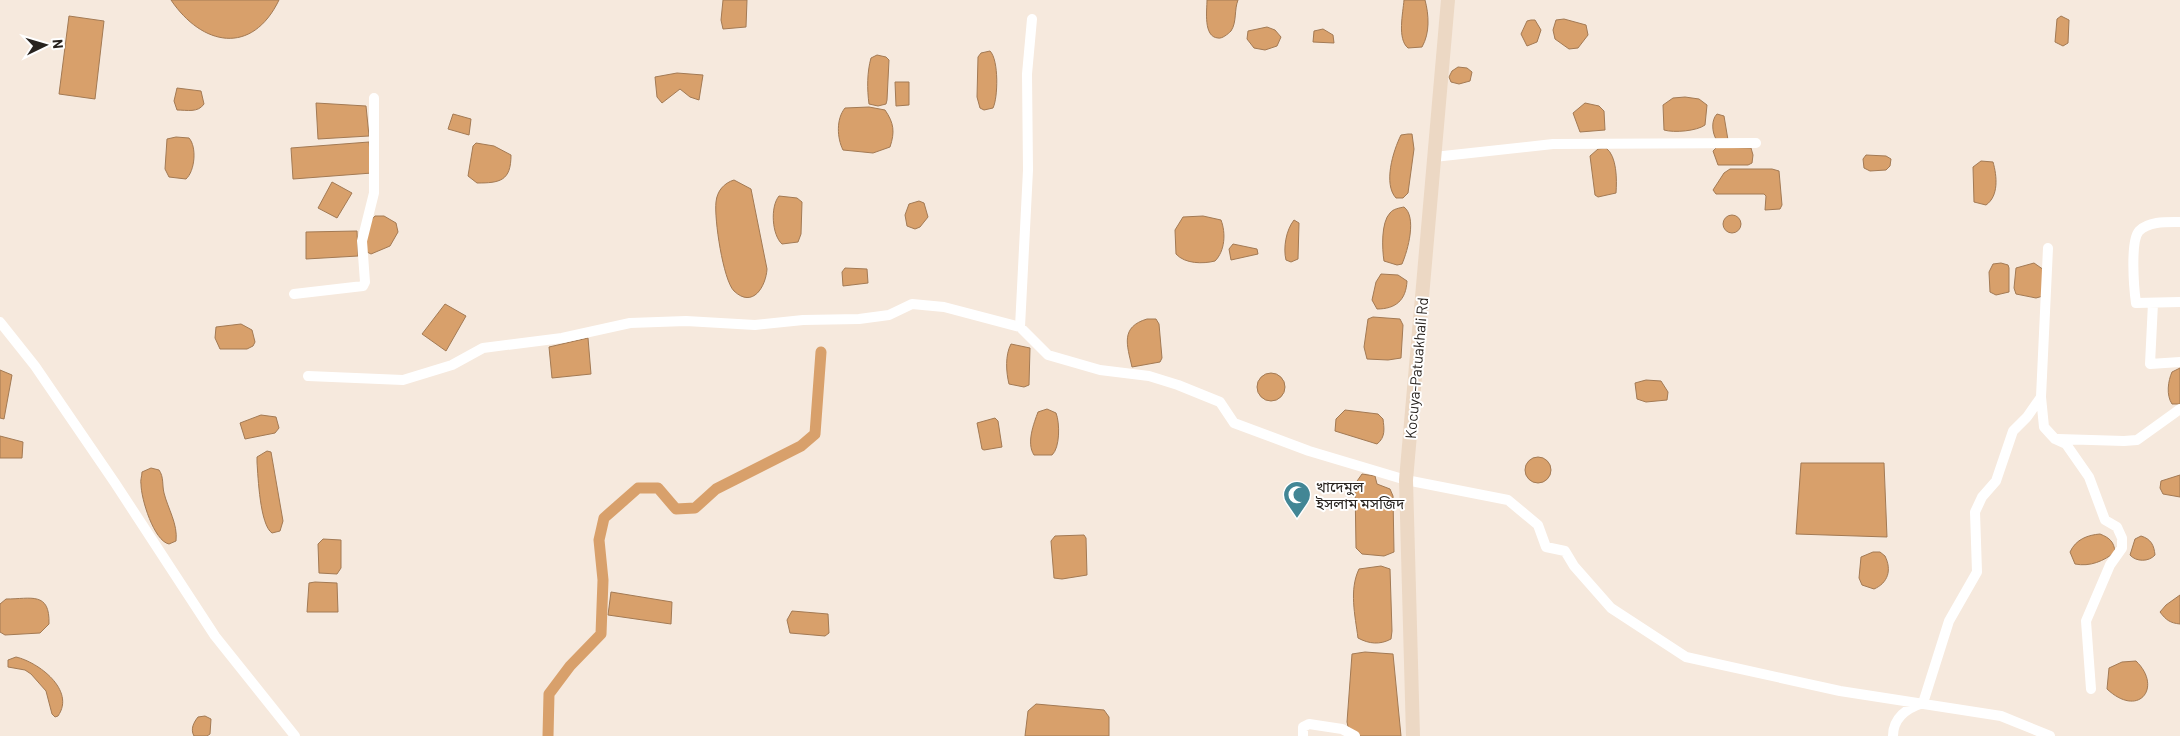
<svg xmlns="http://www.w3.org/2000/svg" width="2180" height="736" viewBox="0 0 2180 736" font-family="Barlow,'Noto Sans Bengali',sans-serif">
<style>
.water{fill:#d8a06b;stroke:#a37a54}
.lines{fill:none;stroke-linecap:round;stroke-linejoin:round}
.canal{stroke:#d8a06b;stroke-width:11}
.minor{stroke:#fff;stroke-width:10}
.secondary{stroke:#ecd8c4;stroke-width:14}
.labels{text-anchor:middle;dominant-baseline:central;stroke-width:4;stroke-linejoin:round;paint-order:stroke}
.street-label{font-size:15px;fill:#27221e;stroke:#fff}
.poi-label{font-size:15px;fill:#27221e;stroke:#fff;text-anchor:start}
</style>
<rect width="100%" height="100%" fill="#f6e9dd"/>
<path class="water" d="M 171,0 L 279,0 C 252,56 202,46 171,0 Z
M 723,0 L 747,0 L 746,27 L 723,29 L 721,20 Z
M 1207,0 L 1238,0 C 1234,10 1237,22 1231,31 C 1228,34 1222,39 1218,38 C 1203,37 1207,10 1207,0 Z
M 1404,0 L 1425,0 C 1429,15 1430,33 1422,47 L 1408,48 C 1397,39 1403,13 1404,0 Z
M 69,16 L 104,21 L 95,99 L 59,94 Z
M 2061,16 L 2069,20 L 2068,43 L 2063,46 L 2055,42 L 2057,19 Z
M 1564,19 L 1586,25 L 1588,35 L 1578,48 L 1569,49 L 1555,39 L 1553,30 L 1556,20 Z
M 1531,20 L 1535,20 L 1541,30 L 1537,42 L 1527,46 L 1521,34 L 1527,21 Z
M 1267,27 L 1275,30 L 1281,37 L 1277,46 L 1265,50 L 1254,48 L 1247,39 L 1248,31 Z
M 1323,29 L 1333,35 L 1334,43 L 1313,42 L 1314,31 Z
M 990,51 C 999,60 998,98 993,108 L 984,110 L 980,108 L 977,97 L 978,57 L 981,53 Z
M 877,55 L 886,57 L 889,60 L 887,100 L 886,104 L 878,106 L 869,104 C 867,89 867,72 871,58 Z
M 1458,67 L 1467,68 L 1472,72 L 1470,81 L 1459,84 L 1451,82 L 1449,77 L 1452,71 Z
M 677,73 L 703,75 L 699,100 L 690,97 L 680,89 L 662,103 L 657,97 L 655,77 Z
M 895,82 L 909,82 L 909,105 L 896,106 Z
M 177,88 L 201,91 L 204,104 C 198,113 187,110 177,110 L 174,101 Z
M 1685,97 L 1699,99 L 1707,105 L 1705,125 C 1697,131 1674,133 1664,130 L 1663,105 L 1673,98 Z
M 316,103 L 366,106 L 369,136 L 318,139 Z
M 1585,103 L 1599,106 L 1604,111 L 1605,130 L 1580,132 L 1573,113 Z
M 869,107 L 885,110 C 894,123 895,132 890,147 L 873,153 L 843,150 C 837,138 836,119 845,108 Z
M 453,114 L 471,119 L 469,135 L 448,129 Z
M 1717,114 L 1724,116 L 1728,140 L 1716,139 C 1712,132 1711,120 1717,114 Z
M 1408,134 L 1412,134 L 1414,149 L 1408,193 L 1403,198 L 1396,198 C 1383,184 1393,151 1401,135 Z
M 176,137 L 189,138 C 197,147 195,171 186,179 L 169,177 L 165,169 L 167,139 Z
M 369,142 L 372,173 L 293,179 L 291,148 Z
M 476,143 L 494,146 L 511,155 C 511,181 500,183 477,183 L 468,176 L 473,146 Z
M 1717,147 L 1751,148 L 1753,155 L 1752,163 L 1748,165 L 1718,165 L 1713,151 Z
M 1606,148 C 1617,156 1617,180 1616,193 L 1598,197 L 1595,195 L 1590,156 L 1598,149 Z
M 1866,155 L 1886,156 L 1891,159 L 1890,166 L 1886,170 L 1870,171 L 1864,168 L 1863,159 Z
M 1981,161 L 1993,162 C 1997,176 1999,196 1986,205 L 1974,202 L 1973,167 Z
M 1730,169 L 1772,169 L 1779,171 L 1782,205 L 1780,209 L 1765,210 L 1766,196 L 1764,194 L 1716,194 L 1713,190 L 1724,173 Z
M 734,180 L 751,189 L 767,269 C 766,286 753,309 734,291 C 723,280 714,218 716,202 C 717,191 724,183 734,180 Z
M 332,182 L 352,193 L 337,218 L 318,208 Z
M 779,196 L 797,198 L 802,202 L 801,234 L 798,242 L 782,244 C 772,235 770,207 779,196 Z
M 919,201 L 924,203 L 928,217 L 920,227 L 915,229 L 907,226 L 905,215 L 909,204 Z
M 1404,207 C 1417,217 1408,250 1402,264 L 1397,265 L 1384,261 C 1382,249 1381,222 1390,213 C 1393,209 1399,208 1404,207 Z
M1723 224a9 9 0 1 1 18 0a9 9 0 1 1-18 0Z
M 375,216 L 384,216 L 396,223 L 398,232 L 390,246 L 371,254 L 367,252 C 363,241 367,223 375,216 Z
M 1203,216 L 1221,220 C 1226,233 1225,251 1215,261 C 1203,264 1185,264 1176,254 L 1175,230 L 1183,217 Z
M 1294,220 L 1299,223 L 1298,259 L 1291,262 L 1286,260 C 1283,248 1286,230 1294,220 Z
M 357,231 L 358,256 L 306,259 L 306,232 Z
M 1233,244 L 1257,249 L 1258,254 L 1231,260 L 1229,249 Z
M 2001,263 L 2008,265 L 2009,268 L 2009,292 L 1996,295 L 1990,292 L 1989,272 L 1993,264 Z
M 2034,263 L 2044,270 L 2043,296 L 2036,298 L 2016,294 L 2014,288 L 2016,268 Z
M 845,268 L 867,269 L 868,283 L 843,286 L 842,272 Z
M 1381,274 L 1398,275 L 1407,281 C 1406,300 1396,309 1377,309 L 1372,300 L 1376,282 Z
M 445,304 L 466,316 L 446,351 L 422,334 Z
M 1373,317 L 1400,319 L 1403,325 L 1401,358 L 1388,360 L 1367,359 L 1364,347 L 1368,319 Z
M 1147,319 L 1156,319 L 1159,324 L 1162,358 L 1160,362 L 1132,367 C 1127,345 1120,327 1147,319 Z
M 241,324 L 252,330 L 255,342 L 253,346 L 247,349 L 220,349 L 215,338 L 216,327 Z
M 588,338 L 591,374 L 552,378 L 549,347 Z
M 1011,344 L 1030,348 L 1029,385 L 1024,387 L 1009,384 C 1006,372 1005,355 1011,344 Z
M 2180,368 L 2180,404 L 2172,404 C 2166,395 2168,381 2172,372 Z
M 0,370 L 12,375 L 4,419 L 0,418 Z
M1257 387a14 14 0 1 1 28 0a14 14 0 1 1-28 0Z
M 1646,380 L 1661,381 L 1668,392 L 1667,400 L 1646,402 L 1637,399 L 1635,383 Z
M 1047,409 L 1056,413 C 1060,423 1060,448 1052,455 L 1034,455 C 1026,443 1034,423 1038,412 Z
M 1345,410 L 1378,414 L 1383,419 C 1384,428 1386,437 1377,444 L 1335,431 L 1336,419 Z
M 261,415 L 276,417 L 279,428 L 275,433 L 245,439 L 240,423 Z
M 995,418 L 998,421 L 1002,447 L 984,450 L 982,449 L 977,423 Z
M 0,436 L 23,442 L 22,458 L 0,458 Z
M 267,451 L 271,452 L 283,521 L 280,531 L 272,533 C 260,525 258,477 257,462 L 257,457 Z
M1525 470a13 13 0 1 1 26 0a13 13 0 1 1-26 0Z
M 1801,463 L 1884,463 L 1887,537 L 1796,534 Z
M 151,468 L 159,470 C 164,477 162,485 164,493 C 168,509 178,524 176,541 L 169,544 C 154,541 141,499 141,484 C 140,481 142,476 142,472 Z
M 1362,474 L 1375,476 L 1377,484 L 1390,489 L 1393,496 L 1394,552 L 1384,556 L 1362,554 L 1356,548 L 1355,484 Z
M 2180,475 L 2180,497 L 2163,494 L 2160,488 L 2161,481 Z
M 2100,534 C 2110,538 2114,542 2115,552 C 2104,561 2090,567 2075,564 L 2070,552 C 2076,539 2088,535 2100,534 Z
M 1084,535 L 1086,538 L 1087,575 L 1062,579 L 1054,578 L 1051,541 L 1055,536 Z
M 2141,536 C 2151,539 2154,545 2155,555 C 2149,562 2136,562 2130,555 L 2135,539 Z
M 323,539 L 341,540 L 341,568 L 337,574 L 319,573 L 318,544 Z
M 1873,552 L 1880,552 L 1885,556 C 1892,570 1888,583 1874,589 L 1862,585 L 1859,578 L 1861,557 Z
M 1381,566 L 1390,569 L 1392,631 L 1391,639 C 1380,645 1369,644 1358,638 C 1355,615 1349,590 1359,569 Z
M 315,582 L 337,583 L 338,612 L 307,612 L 309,583 Z
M 611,592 L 672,602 L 671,624 L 608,615 Z
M 2180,595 L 2180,624 C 2170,623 2166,620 2160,612 L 2166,605 Z
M 6,599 C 31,599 50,591 49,624 L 40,633 L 5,635 L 0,632 L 0,604 Z
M 792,611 L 828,614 L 829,633 L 825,636 L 790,633 L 787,620 Z
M 1365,652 L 1393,654 L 1401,736 L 1361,736 L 1349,731 L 1347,722 L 1352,654 Z
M 16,657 C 38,662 76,690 58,716 L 55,717 L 52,714 L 46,691 L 31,674 L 25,670 L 8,667 L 8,660 Z
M 2136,661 C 2163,687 2139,719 2107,689 L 2109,668 L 2122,662 Z
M 1036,704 L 1104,710 L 1109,717 L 1109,736 L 1025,736 L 1028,711 Z
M 205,716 L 211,719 L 210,734 L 207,736 L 194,736 C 190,729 194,722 198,717 Z"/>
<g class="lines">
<path class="canal" d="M 548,736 L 549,694 L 570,666 L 601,634 L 603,580 L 599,540 L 604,518 L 638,488 L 658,488 L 676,509 L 695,508 L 716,489 L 801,446 L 815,434 L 821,352"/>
<path class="minor" d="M 1434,157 L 1553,144 L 1756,143
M 2180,222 C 2167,222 2149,221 2139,231 C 2130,241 2134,289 2136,303 L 2180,302
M 294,294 L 363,286 L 365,282 L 362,241 L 374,193 L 374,98
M 2153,303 L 2150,364 L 2180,362
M 0,322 L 35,366 L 115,483 L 215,636 L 295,736
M 1020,327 L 1048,355 L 1100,370 L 1149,376 L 1178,385 L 1220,402 L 1234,423 L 1309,451 L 1406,480 L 1508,500 L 1538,525 L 1546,547 L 1565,551 L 1574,566 L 1611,608 L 1686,657 L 1840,691 L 2001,716 L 2050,736
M 308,376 L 403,380 L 452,365 L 483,348 L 562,338 L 630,323 L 686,321 L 755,325 L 803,320 L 859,319 L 889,315 L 912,304 L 944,307 L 1020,327 L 1028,170 L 1027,74 L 1032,19
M 2041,397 L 2044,427 L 2055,439 L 2066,444 L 2089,477 L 2105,520 L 2117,527 L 2122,538 L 2122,548 L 2110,565 L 2086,621 L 2091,689
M 2058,439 L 2124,441 L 2137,440 L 2180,409
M 1303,736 L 1303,727 L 1309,724 L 1342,729 L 1355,736
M 1893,736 C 1893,718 1907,708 1923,703 L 1949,621 L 1977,572 L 1975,512 L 1982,497 L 1996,481 L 2013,431 L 2027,417 L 2041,397 L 2048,248"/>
<path class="secondary" d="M 1413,736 L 1406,480 L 1448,0"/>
</g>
<defs>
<symbol id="mosque-pin" viewBox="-11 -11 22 30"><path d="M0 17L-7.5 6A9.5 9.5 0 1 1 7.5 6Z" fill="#428695" stroke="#fff"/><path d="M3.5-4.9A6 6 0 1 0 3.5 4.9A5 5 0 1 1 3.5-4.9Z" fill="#fff"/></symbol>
</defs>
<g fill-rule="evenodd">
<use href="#mosque-pin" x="1281" y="479" width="32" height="43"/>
</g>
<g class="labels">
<g class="street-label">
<text transform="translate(1416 368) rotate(-85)">Kocuya-Patuakhali Rd</text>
</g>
<g class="poi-label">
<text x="1316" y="486">খাদেমুল<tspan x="1316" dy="17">ইসলাম মসজিদ</tspan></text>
</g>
</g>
<g transform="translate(45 45) rotate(85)" stroke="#ffffff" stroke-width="4" paint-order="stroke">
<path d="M0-4L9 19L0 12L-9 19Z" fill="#27221e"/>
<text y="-8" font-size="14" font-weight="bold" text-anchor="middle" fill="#27221e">N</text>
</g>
</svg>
